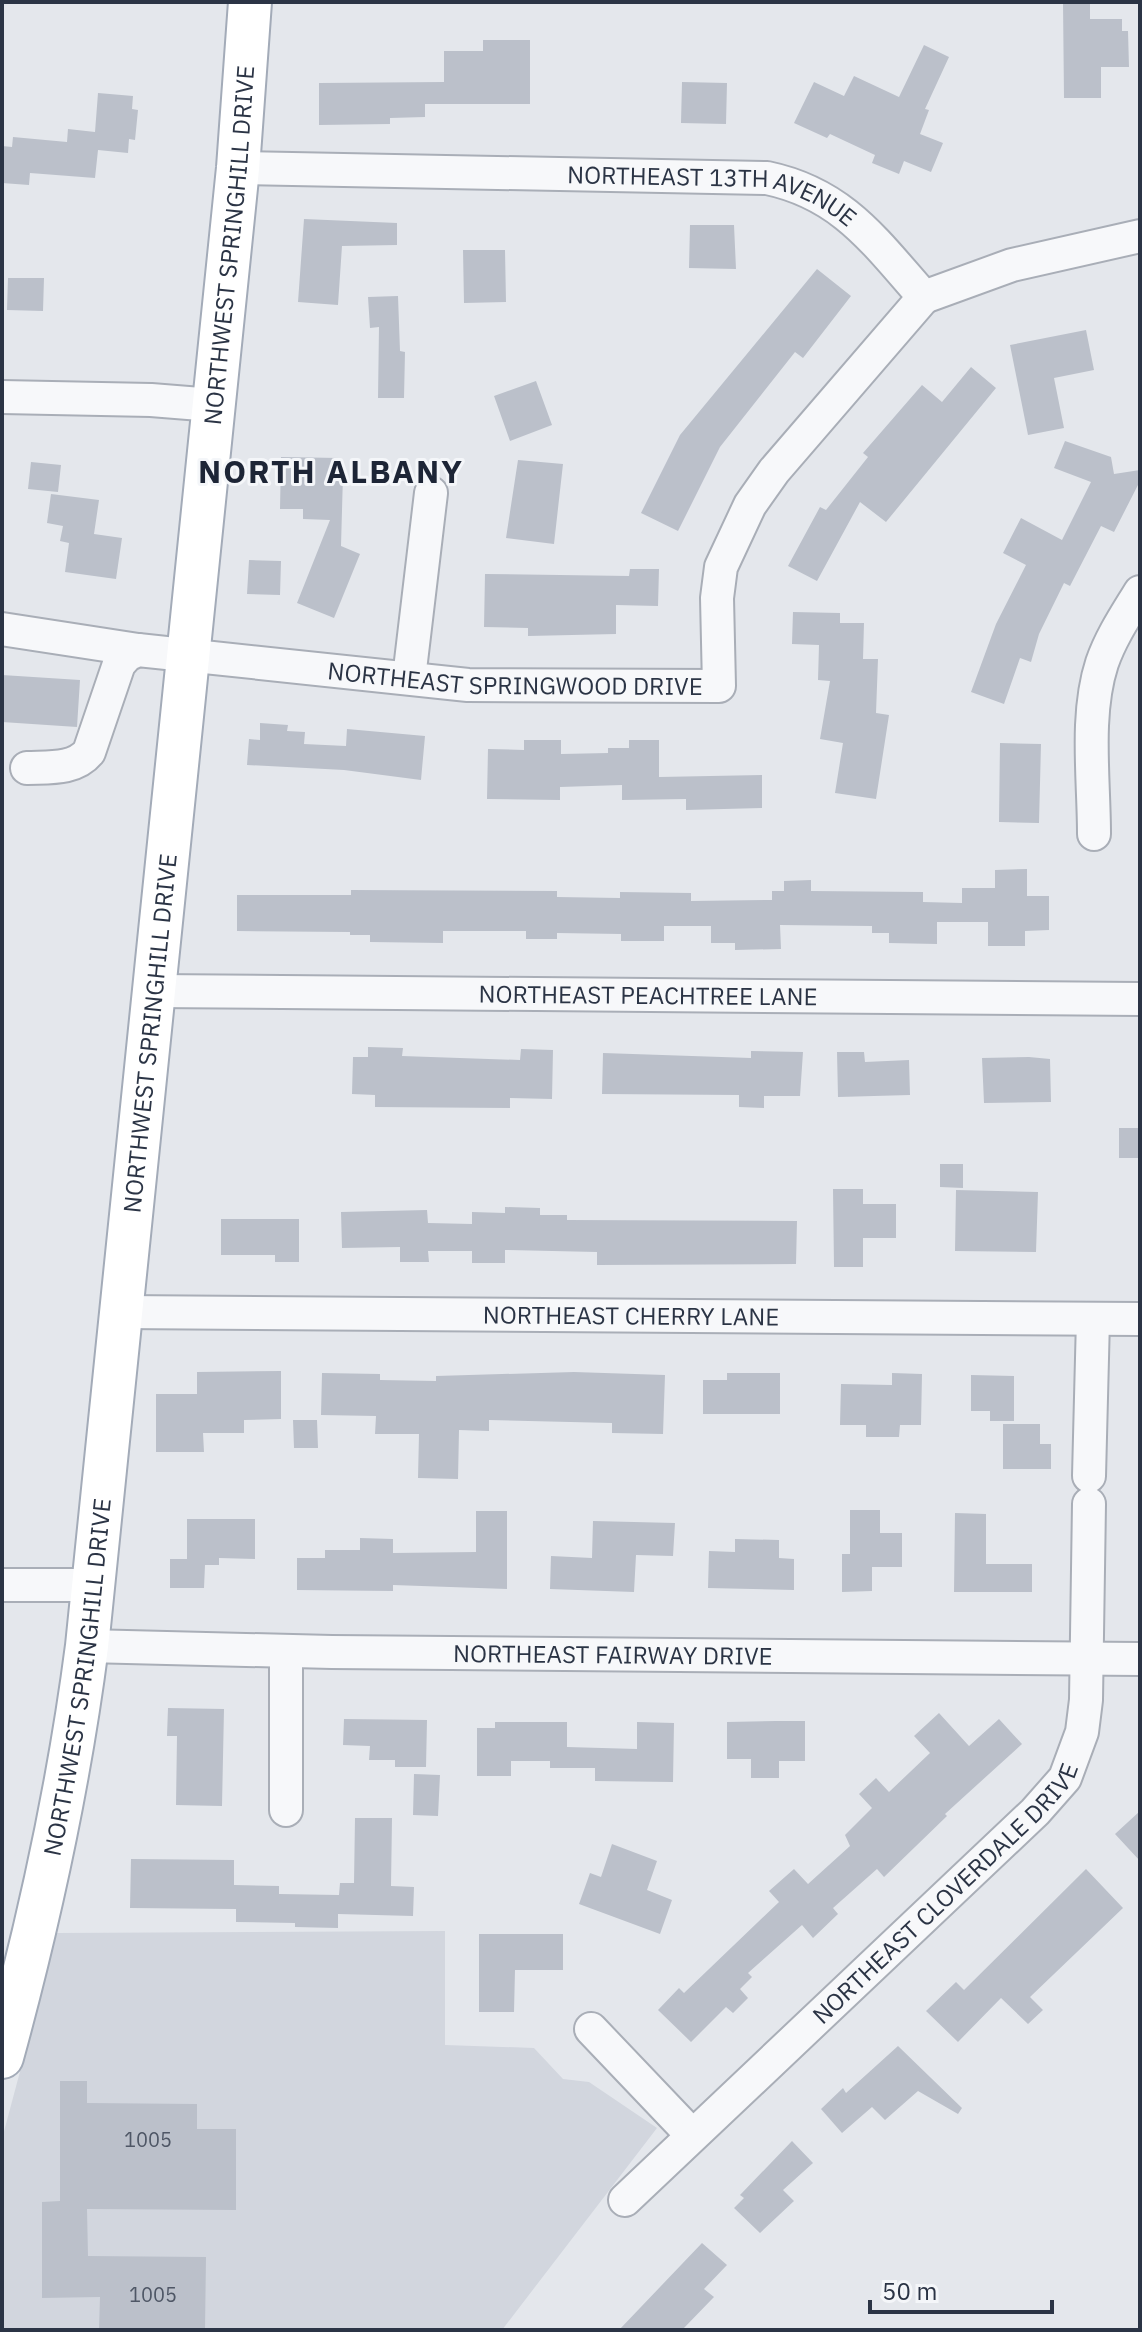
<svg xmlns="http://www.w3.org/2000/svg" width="1142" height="2332" viewBox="0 0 1142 2332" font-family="'IBM Plex Sans',sans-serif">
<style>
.built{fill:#d2d6de}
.building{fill:#bbc0ca}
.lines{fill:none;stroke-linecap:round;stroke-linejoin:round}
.minor-casing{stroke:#a9aeb7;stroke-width:36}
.major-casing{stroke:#a3abb8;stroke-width:46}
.minor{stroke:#f7f8fa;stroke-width:32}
.major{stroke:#fff;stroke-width:42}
.labels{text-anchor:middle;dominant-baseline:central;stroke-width:6;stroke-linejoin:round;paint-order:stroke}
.number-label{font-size:20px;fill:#4f5766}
.street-label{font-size:24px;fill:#2b3445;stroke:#f4f6f9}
.district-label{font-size:32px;font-weight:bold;letter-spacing:2px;fill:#1d2536;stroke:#f4f6f9}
</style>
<rect width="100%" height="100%" fill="#e4e7ec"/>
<path class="built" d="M 445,1931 L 445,2045 L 534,2048 L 563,2079 L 589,2082 L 657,2128 L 502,2330 L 2,2330 L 2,2139 L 57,1933 Z"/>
<path class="building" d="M 1063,2 L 1090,2 L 1090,19 L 1122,19 L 1122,31 L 1128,31 L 1129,67 L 1101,67 L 1101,98 L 1064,98 Z
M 483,40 L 530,40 L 530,104 L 425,104 L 425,117 L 390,118 L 390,124 L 319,125 L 319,83 L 444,82 L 444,51 L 483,51 Z
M 924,45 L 949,57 L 925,109 L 929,110 L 920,134 L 943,143 L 931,172 L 904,161 L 899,174 L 872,163 L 875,155 L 830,134 L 827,138 L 794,123 L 814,82 L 844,96 L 854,76 L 899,97 Z
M 682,82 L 727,83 L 726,124 L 681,123 Z
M 98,93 L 133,96 L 132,109 L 138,110 L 135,140 L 129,139 L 128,153 L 98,150 L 95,178 L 30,173 L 29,185 L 2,183 L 2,146 L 12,147 L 13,137 L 67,142 L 68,129 L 95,132 Z
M 304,219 L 397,223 L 397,245 L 342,246 L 338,305 L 298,302 Z
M 690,225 L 734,225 L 736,269 L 689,268 Z
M 463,250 L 505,250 L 506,302 L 464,303 Z
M 817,269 L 851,296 L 803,358 L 795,352 L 720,447 L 678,531 L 641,513 L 680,435 Z
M 8,278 L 44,278 L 43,311 L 7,310 Z
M 398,296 L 400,351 L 405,352 L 404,398 L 378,398 L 379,327 L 370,328 L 368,297 Z
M 1086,330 L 1094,370 L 1054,378 L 1064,428 L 1028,435 L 1010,345 Z
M 971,367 L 996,388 L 886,522 L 860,502 L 817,581 L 788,566 L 820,507 L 826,510 L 868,457 L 863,453 L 922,385 L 942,402 Z
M 536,381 L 552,425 L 510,441 L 494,396 Z
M 1065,441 L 1111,457 L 1114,474 L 1140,470 L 1140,481 L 1114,532 L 1101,526 L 1070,586 L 1064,583 L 1039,634 L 1031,662 L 1020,658 L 1004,704 L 971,692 L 996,624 L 1026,565 L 1003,553 L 1021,518 L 1062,540 L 1091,482 L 1054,468 Z
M 281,457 L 339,458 L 338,475 L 343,475 L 341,546 L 360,554 L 334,618 L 297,603 L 330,520 L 303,519 L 303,509 L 280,509 Z
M 518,460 L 563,464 L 554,544 L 506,538 Z
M 31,462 L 61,465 L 58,492 L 28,489 Z
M 51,494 L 99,500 L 94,534 L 122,538 L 116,579 L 65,572 L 69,543 L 60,541 L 63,526 L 47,523 Z
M 249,560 L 281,561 L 280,595 L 247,594 Z
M 630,569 L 659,569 L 658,606 L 616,605 L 616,634 L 528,636 L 528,628 L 484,627 L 485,574 L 629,576 Z
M 793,612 L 840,613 L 840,623 L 864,623 L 863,659 L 878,659 L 876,713 L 889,715 L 876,799 L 835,793 L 843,743 L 820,739 L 830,681 L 818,680 L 819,645 L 792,644 Z
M 2,675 L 80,680 L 77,727 L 2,722 Z
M 260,723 L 288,725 L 287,731 L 305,732 L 304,744 L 346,746 L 347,729 L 425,736 L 421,780 L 344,770 L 247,765 L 249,739 L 260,740 Z
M 524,740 L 561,740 L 561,754 L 608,753 L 608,748 L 629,748 L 629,740 L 659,740 L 659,777 L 762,775 L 762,808 L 686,810 L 686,799 L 622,800 L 622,785 L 560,787 L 560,800 L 487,799 L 488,749 L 524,750 Z
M 1000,743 L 1041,744 L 1039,823 L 999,822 Z
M 1027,869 L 1027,896 L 1049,896 L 1049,930 L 1025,931 L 1025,946 L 988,946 L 988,922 L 937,922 L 937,944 L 889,943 L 889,933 L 872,933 L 872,926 L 780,925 L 781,949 L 735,950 L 735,943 L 711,943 L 711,926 L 664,926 L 664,941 L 621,941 L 621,934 L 557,933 L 557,939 L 526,939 L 526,931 L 443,931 L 443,943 L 370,942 L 370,935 L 350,935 L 350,932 L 237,931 L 237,895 L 351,895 L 351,890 L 557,891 L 557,897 L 620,898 L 620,892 L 691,893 L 691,901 L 772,900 L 772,891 L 784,891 L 784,881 L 811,880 L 811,891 L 923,892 L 923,902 L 962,903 L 962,888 L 995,888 L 995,870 Z
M 368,1047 L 403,1048 L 402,1056 L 520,1060 L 521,1049 L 553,1050 L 552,1099 L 510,1098 L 510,1108 L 375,1107 L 375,1095 L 352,1094 L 353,1057 L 368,1057 Z
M 751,1051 L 803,1052 L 800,1096 L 764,1096 L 764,1108 L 739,1107 L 739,1095 L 602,1094 L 603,1053 L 751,1058 Z
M 837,1052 L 864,1052 L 865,1062 L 909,1060 L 910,1095 L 838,1097 Z
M 1029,1057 L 1050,1059 L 1051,1102 L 984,1103 L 982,1058 Z
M 1119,1128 L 1140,1128 L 1140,1158 L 1119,1158 Z
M 940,1164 L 963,1164 L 963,1188 L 940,1187 Z
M 833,1189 L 863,1189 L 863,1204 L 896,1204 L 896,1238 L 863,1238 L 863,1267 L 834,1267 Z
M 956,1190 L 1038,1192 L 1036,1252 L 955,1251 Z
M 505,1207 L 540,1208 L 540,1215 L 567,1215 L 567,1220 L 797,1221 L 796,1264 L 597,1265 L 597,1252 L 505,1250 L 505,1263 L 472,1263 L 472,1251 L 428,1251 L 429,1262 L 400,1262 L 400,1247 L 342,1248 L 341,1212 L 427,1210 L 428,1223 L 472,1224 L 472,1212 L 505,1213 Z
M 221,1219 L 299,1219 L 299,1262 L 275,1262 L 275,1255 L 221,1255 Z
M 281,1371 L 281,1419 L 244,1420 L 244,1433 L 203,1433 L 204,1452 L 156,1452 L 156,1394 L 197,1394 L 197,1372 Z
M 574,1372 L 665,1375 L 663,1434 L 612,1433 L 612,1423 L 489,1420 L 489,1431 L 459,1430 L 458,1479 L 418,1478 L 419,1434 L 375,1434 L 376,1416 L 321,1415 L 322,1373 L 380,1374 L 380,1380 L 436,1381 L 436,1376 Z
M 727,1373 L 780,1373 L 780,1414 L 703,1414 L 703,1380 L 727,1380 Z
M 892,1373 L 922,1374 L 921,1425 L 900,1425 L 899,1437 L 866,1437 L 866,1425 L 840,1425 L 841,1384 L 892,1385 Z
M 971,1375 L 1014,1376 L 1014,1421 L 990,1421 L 990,1411 L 971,1411 Z
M 293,1420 L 317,1420 L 318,1448 L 294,1448 Z
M 1003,1424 L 1040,1424 L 1040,1444 L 1051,1444 L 1051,1469 L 1003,1469 Z
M 850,1510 L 880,1510 L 880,1533 L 902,1533 L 902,1567 L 872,1567 L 872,1591 L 842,1592 L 842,1554 L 850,1554 Z
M 476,1511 L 507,1511 L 507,1589 L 393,1585 L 393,1591 L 297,1590 L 297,1558 L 325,1558 L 325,1550 L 360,1550 L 360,1538 L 393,1539 L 393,1553 L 476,1552 Z
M 955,1513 L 986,1514 L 986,1564 L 1032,1564 L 1032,1592 L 954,1592 Z
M 187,1519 L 255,1519 L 255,1559 L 219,1558 L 219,1565 L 205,1565 L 204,1588 L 170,1588 L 170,1559 L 187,1559 Z
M 593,1521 L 675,1523 L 673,1556 L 636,1555 L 634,1592 L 550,1589 L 551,1556 L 592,1558 Z
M 735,1539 L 779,1540 L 779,1558 L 794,1559 L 794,1590 L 708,1588 L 709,1551 L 735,1552 Z
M 168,1708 L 224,1709 L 222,1806 L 176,1805 L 177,1736 L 167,1736 Z
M 939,1713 L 969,1746 L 999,1719 L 1022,1744 L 945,1814 L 947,1816 L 884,1877 L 877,1869 L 833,1908 L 838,1914 L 813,1938 L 802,1925 L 748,1973 L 752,1977 L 740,1989 L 748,1998 L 733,2013 L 726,2007 L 691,2042 L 658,2010 L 679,1988 L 684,1993 L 779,1902 L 769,1891 L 794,1869 L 808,1884 L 850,1846 L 845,1835 L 872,1808 L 859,1794 L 876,1778 L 889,1792 L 930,1753 L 914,1736 Z
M 344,1719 L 427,1720 L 426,1767 L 395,1767 L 395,1760 L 369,1760 L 370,1746 L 343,1745 Z
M 776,1721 L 805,1721 L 805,1761 L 779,1761 L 779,1778 L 751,1778 L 751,1759 L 727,1759 L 727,1722 Z
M 495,1722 L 567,1722 L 567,1747 L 637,1749 L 637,1722 L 674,1723 L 673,1782 L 595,1781 L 595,1768 L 550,1768 L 550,1761 L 511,1761 L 511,1776 L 477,1776 L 477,1728 L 495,1728 Z
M 414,1774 L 440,1775 L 438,1816 L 413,1815 Z
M 1140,1811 L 1140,1861 L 1115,1834 Z
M 355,1818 L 392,1818 L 391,1886 L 414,1887 L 413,1916 L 338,1914 L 338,1928 L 295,1927 L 295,1923 L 236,1922 L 236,1909 L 130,1908 L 131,1859 L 234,1860 L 234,1885 L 279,1886 L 279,1894 L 339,1895 L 340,1883 L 354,1883 Z
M 612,1844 L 657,1861 L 647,1890 L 672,1900 L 660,1934 L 579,1904 L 590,1873 L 601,1877 Z
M 1086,1869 L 1123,1908 L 1030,1997 L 1043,2010 L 1028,2024 L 1001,1998 L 958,2042 L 926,2011 L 956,1982 L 964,1990 Z
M 479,1934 L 563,1934 L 563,1970 L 515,1970 L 514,2012 L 479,2012 Z
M 898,2046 L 962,2108 L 958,2114 L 918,2091 L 885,2120 L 872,2107 L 842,2133 L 821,2109 L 843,2088 L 846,2093 Z
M 60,2081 L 87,2081 L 87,2103 L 197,2104 L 197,2129 L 236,2129 L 236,2210 L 87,2209 L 88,2256 L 206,2257 L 205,2330 L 99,2330 L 100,2297 L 42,2298 L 42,2202 L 60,2201 Z
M 792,2141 L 813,2163 L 783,2190 L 794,2201 L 760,2233 L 734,2208 L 744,2198 L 740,2195 Z
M 702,2243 L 727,2265 L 704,2289 L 714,2297 L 682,2330 L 619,2330 Z"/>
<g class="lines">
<defs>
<g id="minor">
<path id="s1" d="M 238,168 L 767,178 C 843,194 875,242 924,297 L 1012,265 L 1140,236"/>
<path d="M 2,397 L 151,400 L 213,405"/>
<path d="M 2,629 L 138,650"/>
<path d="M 409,678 L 431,493"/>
<path id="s2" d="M 27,768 C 49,767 74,770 89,752 L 119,664 L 127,655 L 138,650 L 468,685 L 719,686 L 717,598 L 721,567 L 750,505 L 774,471 L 924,297"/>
<path d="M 1094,834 C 1094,779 1085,715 1102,663 C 1111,637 1126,615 1140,592"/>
<path id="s3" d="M 154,991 L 1140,999"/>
<path id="s4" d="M 121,1312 L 1140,1319"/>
<path d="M 1089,1476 L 1093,1319"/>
<path d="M 2,1585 L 94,1585"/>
<path id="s5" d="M 87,1646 L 332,1652 L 1140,1659"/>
<path d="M 286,1810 L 286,1651"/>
<path d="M 591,2029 L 692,2135"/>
<path id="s6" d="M 625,2200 L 1035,1812 L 1065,1778 L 1082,1732 L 1086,1700 L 1089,1504"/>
</g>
<g id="major">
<path id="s7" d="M 2,2057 C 39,1922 69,1785 87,1646 L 238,168 L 250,2"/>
</g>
</defs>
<use href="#minor" class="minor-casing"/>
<use href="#major" class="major-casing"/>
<use href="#minor" class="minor"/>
<use href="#major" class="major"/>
</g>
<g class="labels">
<g class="number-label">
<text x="148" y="2139">1005</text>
<text x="153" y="2294">1005</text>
</g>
<g class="street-label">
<text stroke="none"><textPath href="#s1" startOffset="478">NORTHEAST 13TH AVENUE</textPath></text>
<text stroke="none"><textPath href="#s7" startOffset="1828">NORTHWEST SPRINGHILL DRIVE</textPath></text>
<text stroke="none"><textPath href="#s2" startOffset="562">NORTHEAST SPRINGWOOD DRIVE</textPath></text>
<text stroke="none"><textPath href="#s3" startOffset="494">NORTHEAST PEACHTREE LANE</textPath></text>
<text stroke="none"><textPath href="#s7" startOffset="1036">NORTHWEST SPRINGHILL DRIVE</textPath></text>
<text stroke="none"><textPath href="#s4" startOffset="510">NORTHEAST CHERRY LANE</textPath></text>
<text stroke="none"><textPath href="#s5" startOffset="526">NORTHEAST FAIRWAY DRIVE</textPath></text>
<text stroke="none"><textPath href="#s7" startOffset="388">NORTHWEST SPRINGHILL DRIVE</textPath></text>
<text stroke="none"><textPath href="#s6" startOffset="444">NORTHEAST CLOVERDALE DRIVE</textPath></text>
</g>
<g class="district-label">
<text x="331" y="471">NORTH ALBANY</text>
</g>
</g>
<rect width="1142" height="2332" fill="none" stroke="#2b3445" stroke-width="8"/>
<path d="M870 2300v12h182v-12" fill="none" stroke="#2b3445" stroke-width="4"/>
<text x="882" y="2300" font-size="24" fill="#2b3445" stroke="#f4f6f9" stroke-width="6" paint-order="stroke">50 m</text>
</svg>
